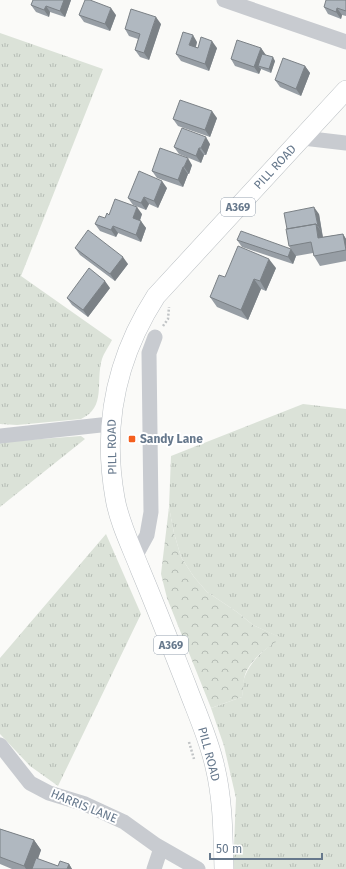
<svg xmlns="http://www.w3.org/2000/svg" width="346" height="869" viewBox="0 0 346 869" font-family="'Fira Sans',sans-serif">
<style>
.grass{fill:url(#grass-tufts)}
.forest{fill:url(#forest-crowns)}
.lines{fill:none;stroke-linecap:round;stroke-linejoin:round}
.major-casing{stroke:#babfc3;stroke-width:20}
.path{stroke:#c1c4c6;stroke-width:2.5;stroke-dasharray:2 2;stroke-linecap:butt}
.minor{stroke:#c8cbd0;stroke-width:15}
.major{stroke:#fff;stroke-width:19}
.wall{fill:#979ea5}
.shaded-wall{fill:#7b8186}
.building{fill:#b0b8c0;stroke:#7b8186}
.poi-dot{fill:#f45f1e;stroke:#fff;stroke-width:1.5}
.labels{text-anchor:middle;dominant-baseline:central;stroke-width:4;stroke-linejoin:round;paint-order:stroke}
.shield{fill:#fff;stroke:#94a0ae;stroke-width:1}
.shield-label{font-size:11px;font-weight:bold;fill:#66788c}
.street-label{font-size:12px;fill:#66788c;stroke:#fff}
.poi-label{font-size:12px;font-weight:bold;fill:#66788c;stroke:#fff;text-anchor:start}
</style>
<defs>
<pattern id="grass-tufts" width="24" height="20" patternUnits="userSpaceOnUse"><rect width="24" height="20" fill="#dbe2d8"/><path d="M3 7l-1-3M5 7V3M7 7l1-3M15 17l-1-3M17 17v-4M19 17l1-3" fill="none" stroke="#b5bcb5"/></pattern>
<pattern id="forest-crowns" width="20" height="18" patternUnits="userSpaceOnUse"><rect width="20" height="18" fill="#dbe2d8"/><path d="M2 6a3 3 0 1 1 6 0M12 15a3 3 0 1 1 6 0" fill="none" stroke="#b5bcb5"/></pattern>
</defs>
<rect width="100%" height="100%" fill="#fafaf8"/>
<path class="grass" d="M 0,33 L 103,69 L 21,276 L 112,340 C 109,346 104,353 102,359 C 95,382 107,407 81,419 L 17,425 L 0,424 Z
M 303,404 L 346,409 L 346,869 L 233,869 L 236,798 L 224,746 L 211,708 L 242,697 C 243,691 242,682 245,676 C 252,659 267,647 281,638 L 253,625 L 237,612 L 207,592 L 194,577 L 181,557 L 174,533 L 169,507 L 171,456 Z
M 81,436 L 85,439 L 0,507 L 0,442 Z
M 106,534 L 141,614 L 58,786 L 30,766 L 0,734 L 0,658 Z"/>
<path class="forest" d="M 169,507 L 174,533 L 181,557 L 194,577 L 207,592 L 237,612 L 253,625 L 282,638 C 268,647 247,661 244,679 C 243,685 243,691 242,697 L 211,708 L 167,598 L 161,574 Z"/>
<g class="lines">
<defs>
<path id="major" d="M 224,869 C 223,835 223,800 215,767 C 209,739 196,711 186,684 C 171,646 156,607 140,569 C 131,546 119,522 115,498 C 102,425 116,358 156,296 L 346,90"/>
</defs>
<use href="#major" class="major-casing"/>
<path class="path" d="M 163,326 L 168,319 L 169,307
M 189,742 L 194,759"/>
<path class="minor" d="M 224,0 L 346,42
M 303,138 L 346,143
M 0,436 L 110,424
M 135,557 L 147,535 L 151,512 L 149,353 L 155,337
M 0,745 L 30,783 L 49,793 L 85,804 L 124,822 L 156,845 L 198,869
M 154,869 L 161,848"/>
<use href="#major" class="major"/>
</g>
<path class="wall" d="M 33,0 L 71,0 L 65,17 L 50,12 L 49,17 L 36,12 L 31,5 Z
M 346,0 L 346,16 L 342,15 L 341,19 L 328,14 L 324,7 Z
M 79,15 L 116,15 L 110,31 L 84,22 Z
M 161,24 L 149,60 L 140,57 L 135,50 L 138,39 L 129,36 L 125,29 Z
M 197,42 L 196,47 L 198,48 L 217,48 L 209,71 L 181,61 L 176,54 Z
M 261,48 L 265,55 L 275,61 L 271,73 L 261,69 L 259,74 L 235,66 L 231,59 Z
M 305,66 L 310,73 L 301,96 L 280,87 L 275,80 Z
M 217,118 L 210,137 L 178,126 L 173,119 Z
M 210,144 L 206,155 L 204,155 L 201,163 L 179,154 L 174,147 Z
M 192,165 L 189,174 L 188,174 L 183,187 L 157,178 L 152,171 Z
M 167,188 L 158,208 L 149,204 L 146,210 L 133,205 L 128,198 Z
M 142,214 L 140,221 L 146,228 L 141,242 L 118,233 L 116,237 L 100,231 L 95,224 L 105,218 L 109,215 Z
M 319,214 L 323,237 L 343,234 L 346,239 L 346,261 L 320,266 L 314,256 L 313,253 L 296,256 L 293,264 L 242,247 L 237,240 L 291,249 L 289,246 Z
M 75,248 L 128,264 L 115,281 L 80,255 Z
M 276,268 L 266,291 L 261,289 L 248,320 L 217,307 L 210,297 L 225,277 Z
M 110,288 L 88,317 L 72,305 L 67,298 Z
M 0,829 L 34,840 L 41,850 L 38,859 L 58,866 L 69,864 L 72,869 L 12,869 L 0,864 Z"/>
<path class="shaded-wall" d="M 64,0 L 71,0 L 65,17 L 60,11 Z
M 46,6 L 50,12 L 49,17 L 44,10 Z
M 111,8 L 116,15 L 110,31 L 105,24 Z
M 337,8 L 342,15 L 341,19 L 336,12 Z
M 156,17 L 161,24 L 149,60 L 144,53 Z
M 193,35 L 197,42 L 194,52 L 189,45 Z
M 212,41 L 217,48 L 209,71 L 205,64 Z
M 261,48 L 266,55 L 258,66 L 261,69 L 259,74 L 254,67 Z
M 273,57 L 275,61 L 271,73 L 269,69 Z
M 305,66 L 310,73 L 301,96 L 296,89 Z
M 212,111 L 217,118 L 210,137 L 205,130 Z
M 206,137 L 210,144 L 206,155 L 201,148 Z
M 199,148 L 204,155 L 201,163 L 196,156 Z
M 188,158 L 192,165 L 189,174 L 184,167 Z
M 183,167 L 188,174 L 183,187 L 178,180 Z
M 162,181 L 167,188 L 158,208 L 154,201 Z
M 144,197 L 149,204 L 146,210 L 141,203 Z
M 137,207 L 142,214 L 138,225 L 133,218 Z
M 314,207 L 319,214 L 322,233 L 318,226 Z
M 141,221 L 146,228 L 141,242 L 136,235 Z
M 316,224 L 322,233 L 325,248 L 318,238 Z
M 113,226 L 118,233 L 116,237 L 111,230 Z
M 343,234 L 346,239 L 346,251 L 346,250 Z
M 291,249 L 296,256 L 293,264 L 288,257 Z
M 123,257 L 128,264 L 115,281 L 110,274 Z
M 269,259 L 276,268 L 266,291 L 260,281 Z
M 254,279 L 261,289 L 248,320 L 241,310 Z
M 105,281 L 110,288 L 88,317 L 83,310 Z
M 34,840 L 41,850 L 34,869 L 26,869 L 24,866 Z
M 69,864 L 72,869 L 67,869 Z"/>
<path class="building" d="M 33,0 L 64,0 L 60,11 L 46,6 L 44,10 L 31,5 Z
M 85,0 L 90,0 L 111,8 L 105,24 L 79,15 Z
M 326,0 L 346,0 L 346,11 L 337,8 L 336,12 L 324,7 Z
M 131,9 L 156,17 L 144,53 L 135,50 L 140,34 L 125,29 Z
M 183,32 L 193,35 L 189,45 L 198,48 L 201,37 L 212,41 L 205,64 L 176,54 Z
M 237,40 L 261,48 L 254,67 L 231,59 Z
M 262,54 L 273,57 L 269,69 L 258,66 Z
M 283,58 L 305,66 L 296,89 L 275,80 Z
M 180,100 L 212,111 L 205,130 L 173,119 Z
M 182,128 L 206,137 L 201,148 L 199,148 L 196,156 L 174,147 Z
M 160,148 L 188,158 L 184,167 L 183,167 L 178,180 L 152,171 Z
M 139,171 L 162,181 L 154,201 L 144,197 L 141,203 L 128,198 Z
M 115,199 L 137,207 L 133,218 L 141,221 L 136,235 L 113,226 L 111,230 L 95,224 L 99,216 L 105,218 L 107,213 L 109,215 Z
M 314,207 L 318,226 L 316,224 L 287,229 L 284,213 Z
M 316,224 L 318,238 L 343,234 L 346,250 L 314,256 L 311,242 L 289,246 L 286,229 Z
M 88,230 L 123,257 L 110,274 L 75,248 Z
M 241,231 L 291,249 L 288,257 L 237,240 Z
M 238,246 L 269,259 L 260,281 L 254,279 L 241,310 L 210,297 L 219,275 L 225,277 Z
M 89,268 L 105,281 L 83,310 L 67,298 Z
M 0,829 L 34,840 L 24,866 L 0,857 Z
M 36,858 L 58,866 L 60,861 L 69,864 L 67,869 L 32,869 Z"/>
<rect class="poi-dot" x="128" y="435" width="8" height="8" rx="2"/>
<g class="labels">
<g class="shield">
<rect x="221" y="198" width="34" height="18" rx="3"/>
<rect x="154" y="636" width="34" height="18" rx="3"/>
</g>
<g class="shield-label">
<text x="238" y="207">A369</text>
<text x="171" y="645">A369</text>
</g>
<g class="street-label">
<text transform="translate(275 167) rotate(-47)">PILL ROAD</text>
<text transform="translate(112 447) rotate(-91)">PILL ROAD</text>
<text transform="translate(209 754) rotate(75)">PILL ROAD</text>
<text transform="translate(84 806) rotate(22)">HARRIS LANE</text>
</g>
<g class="poi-label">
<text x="140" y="439">Sandy Lane</text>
</g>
</g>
<path d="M210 853v6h112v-6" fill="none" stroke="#66788c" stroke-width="2"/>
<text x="216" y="853" font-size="12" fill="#66788c" stroke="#ffffff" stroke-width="3" paint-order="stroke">50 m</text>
</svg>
